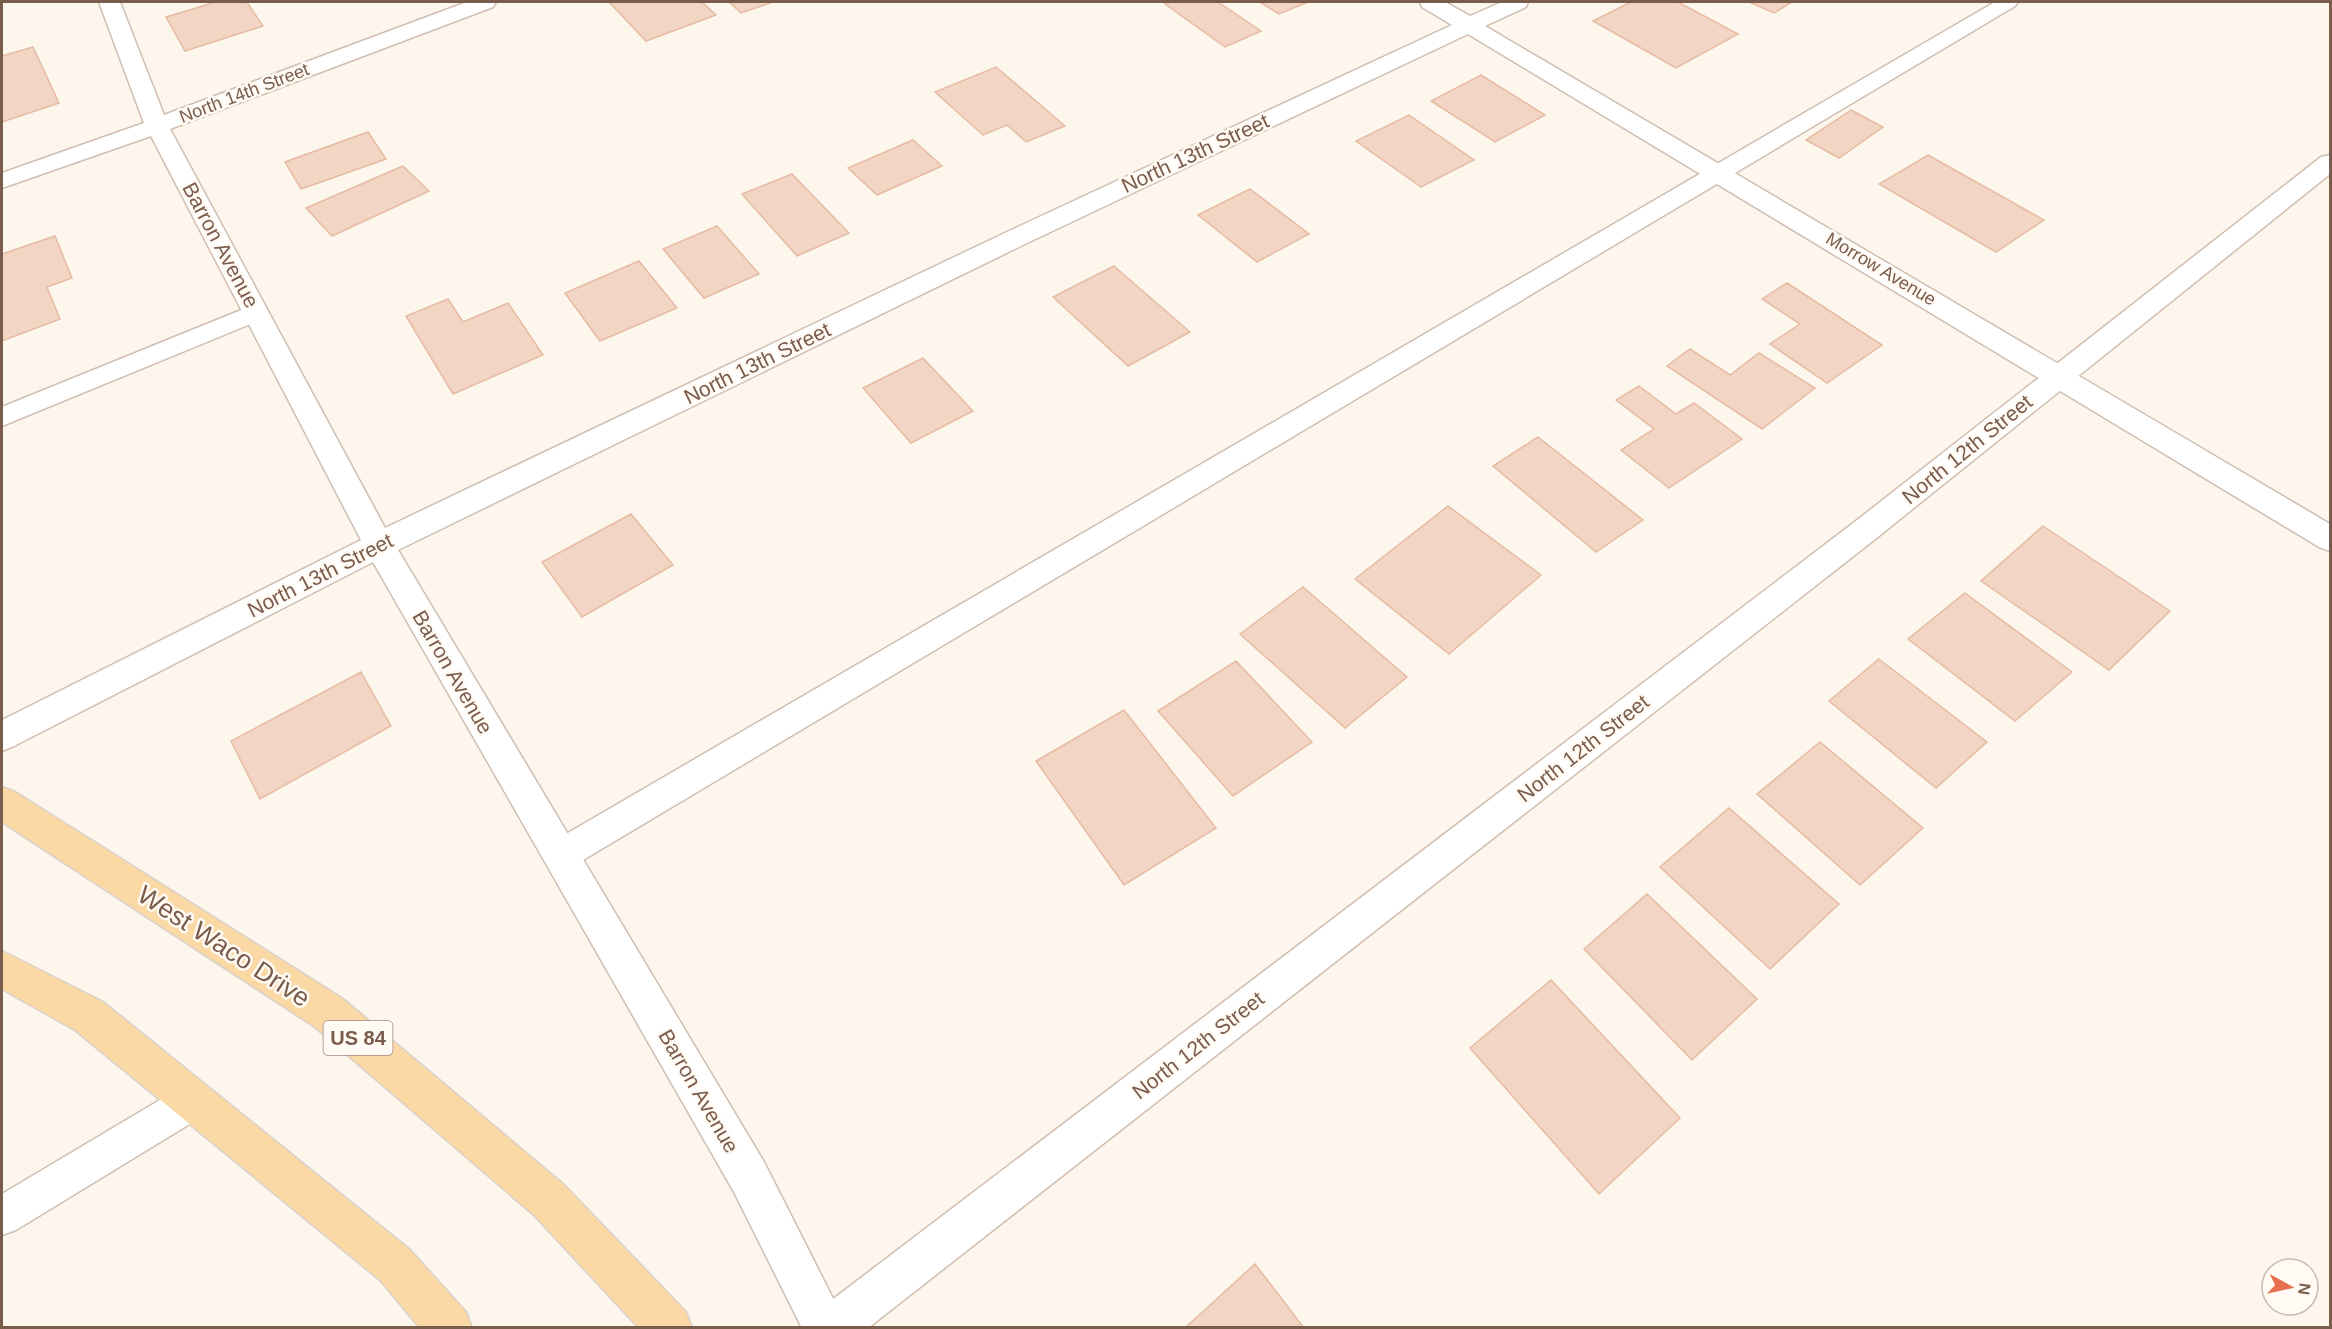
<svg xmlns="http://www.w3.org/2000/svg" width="2332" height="1329" viewBox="0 0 2332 1329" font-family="Arial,sans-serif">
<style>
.building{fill:#f3d5c3;stroke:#e6bba3;stroke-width:1.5}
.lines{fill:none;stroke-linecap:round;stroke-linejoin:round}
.service-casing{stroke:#d1beb0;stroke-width:3}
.minor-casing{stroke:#d1beb0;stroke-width:3}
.tertiary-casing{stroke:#d1beb0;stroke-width:3}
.primary-casing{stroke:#dad1cd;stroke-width:3}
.service{fill:#fff;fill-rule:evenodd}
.minor{fill:#fff;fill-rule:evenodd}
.tertiary{fill:#fff;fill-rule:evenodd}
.primary{fill:#fbd9a5;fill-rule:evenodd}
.labels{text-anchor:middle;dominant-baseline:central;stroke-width:5;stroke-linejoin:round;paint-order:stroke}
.far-street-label{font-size:18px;fill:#7a5c4d;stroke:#fffaf3}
.shield{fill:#fffaf3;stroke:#a28b7f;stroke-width:1.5}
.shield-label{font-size:20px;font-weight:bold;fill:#7a5c4d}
.street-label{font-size:21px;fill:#7a5c4d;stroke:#fffaf3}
.near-street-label{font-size:26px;fill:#7a5c4d;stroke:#fffaf3}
</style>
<rect width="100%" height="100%" fill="#fdf6ec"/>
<path class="building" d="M 216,2 L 247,2 L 263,26 L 185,51 L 166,17 Z
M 609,2 L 702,2 L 716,15 L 646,41 Z
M 729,2 L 773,2 L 741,13 Z
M 1171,2 L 1218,2 L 1261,31 L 1225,47 L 1165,4 Z
M 1260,2 L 1308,2 L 1279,14 Z
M 1631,2 L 1678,2 L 1738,34 L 1676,68 L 1593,21 Z
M 1749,2 L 1792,2 L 1774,13 Z
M 33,47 L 59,103 L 2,122 L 2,56 Z
M 996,67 L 1065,126 L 1026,142 L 1007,125 L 983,135 L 935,92 Z
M 1481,75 L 1545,115 L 1495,142 L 1431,101 Z
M 1851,110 L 1883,127 L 1839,158 L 1806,140 Z
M 1409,115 L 1474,160 L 1421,187 L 1356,141 Z
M 368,132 L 386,159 L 301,189 L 285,162 Z
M 913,140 L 942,166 L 877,195 L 848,168 Z
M 1928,155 L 2044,220 L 1996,252 L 1879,184 Z
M 403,166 L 429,191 L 332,236 L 306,208 Z
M 792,174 L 849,233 L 797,256 L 742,194 Z
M 1250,189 L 1309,234 L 1257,262 L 1198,215 Z
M 717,226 L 759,274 L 704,298 L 663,249 Z
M 55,236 L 72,278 L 47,287 L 60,319 L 2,341 L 2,254 Z
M 639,261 L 677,308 L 600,341 L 565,293 Z
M 1114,266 L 1190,332 L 1128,366 L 1053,297 Z
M 1787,283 L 1882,345 L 1827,383 L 1770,344 L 1800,324 L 1762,299 Z
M 448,299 L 463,322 L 508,303 L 543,355 L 453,394 L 406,316 Z
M 1690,349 L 1730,375 L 1759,353 L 1815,388 L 1762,429 L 1667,366 Z
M 923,358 L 973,411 L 911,443 L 863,388 Z
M 1639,386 L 1676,414 L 1694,403 L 1742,439 L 1669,488 L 1621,450 L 1654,429 L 1616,400 Z
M 1538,437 L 1643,520 L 1596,552 L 1493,466 Z
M 1448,506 L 1541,575 L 1449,654 L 1355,579 Z
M 631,514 L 673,565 L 582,617 L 542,562 Z
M 2043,526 L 2170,611 L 2109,670 L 1981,581 Z
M 1303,587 L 1407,677 L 1345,728 L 1240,634 Z
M 1965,593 L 2072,672 L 2015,721 L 1908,639 Z
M 1879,659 L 1987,742 L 1936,788 L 1829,701 Z
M 1236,661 L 1312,742 L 1233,796 L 1158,711 Z
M 361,672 L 391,726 L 260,799 L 231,741 Z
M 1124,710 L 1216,828 L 1124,885 L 1036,761 Z
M 1820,742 L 1923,828 L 1860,885 L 1757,794 Z
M 1729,808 L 1839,904 L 1770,969 L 1660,867 Z
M 1647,894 L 1757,999 L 1692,1060 L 1584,949 Z
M 1551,980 L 1680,1118 L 1599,1194 L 1470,1048 Z
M 1255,1264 L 1304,1328 L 1185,1328 Z"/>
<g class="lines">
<defs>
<path id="service" d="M 1995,2 L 2018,2 L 2015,6 L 573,866 L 561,870 L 549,866 L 545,855 L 549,844 Z
M 256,304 L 265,306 L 268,312 L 265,318 L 2,426 L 2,407 Z
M 193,1083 L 206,1088 L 211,1101 L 206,1114 L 16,1230 L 2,1235 L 2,1194 L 180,1088 Z"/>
<path id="minor" d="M 99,2 L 120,2 L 164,115 L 467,2 L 496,2 L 493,7 L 170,129 L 385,528 L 1007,232 L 1452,25 L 1422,7 L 1420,2 L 1445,2 L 1470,16 L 1502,2 L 1528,2 L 1526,7 L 1485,26 L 2330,524 L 2330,551 L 2319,547 L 1468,34 L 1025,244 L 398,550 L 764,1162 L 848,1328 L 802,1328 L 734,1192 L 373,562 L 14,746 L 2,751 L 2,720 L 361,540 L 151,136 L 2,188 L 2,173 L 144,123 Z"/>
<path id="tertiary" d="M 2330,155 L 2330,174 L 1874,540 L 868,1328 L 810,1328 L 816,1312 L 1852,524 L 2321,157 Z"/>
<path id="primary" d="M 2,787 L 15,792 L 343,999 L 564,1185 L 686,1312 L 692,1328 L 639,1328 L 534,1215 L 315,1027 L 2,822 Z
M 2,951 L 103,1002 L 410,1250 L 466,1312 L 472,1328 L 420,1328 L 380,1280 L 75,1030 L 2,989 Z"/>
</defs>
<use href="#service" class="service-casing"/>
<use href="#minor" class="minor-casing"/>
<use href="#tertiary" class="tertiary-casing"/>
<use href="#primary" class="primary-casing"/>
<use href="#service" class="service"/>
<use href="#minor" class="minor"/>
<use href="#tertiary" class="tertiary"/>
<use href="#primary" class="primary"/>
</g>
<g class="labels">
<g class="far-street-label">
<text transform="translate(244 93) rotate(-21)">North 14th Street</text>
<text transform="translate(1881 269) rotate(31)">Morrow Avenue</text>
</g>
<rect class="shield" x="323.5" y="1021" width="69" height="34" rx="4.5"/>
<g class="shield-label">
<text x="358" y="1038">US 84</text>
</g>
<g class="street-label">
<text transform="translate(1195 153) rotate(-25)">North 13th Street</text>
<text transform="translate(221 245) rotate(62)">Barron Avenue</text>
<text transform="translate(757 363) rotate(-26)">North 13th Street</text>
<text transform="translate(1967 449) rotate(-39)">North 12th Street</text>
<text transform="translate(320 575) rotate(-27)">North 13th Street</text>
<text transform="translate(453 672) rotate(60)">Barron Avenue</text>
<text transform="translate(1583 748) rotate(-38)">North 12th Street</text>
<text transform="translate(1198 1045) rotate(-38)">North 12th Street</text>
<text transform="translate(699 1091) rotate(60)">Barron Avenue</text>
</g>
<g class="near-street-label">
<text transform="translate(224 946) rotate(33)">West Waco Drive</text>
</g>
</g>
<rect width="2332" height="1329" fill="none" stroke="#7a5c4d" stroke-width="6"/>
<g transform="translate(2290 1287) rotate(98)"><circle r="28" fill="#fffaf3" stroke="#cabbb1" stroke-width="1.5"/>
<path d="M0-4.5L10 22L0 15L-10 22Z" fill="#e76f51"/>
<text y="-9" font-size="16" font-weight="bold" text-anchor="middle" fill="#7a5c4d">N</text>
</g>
</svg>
